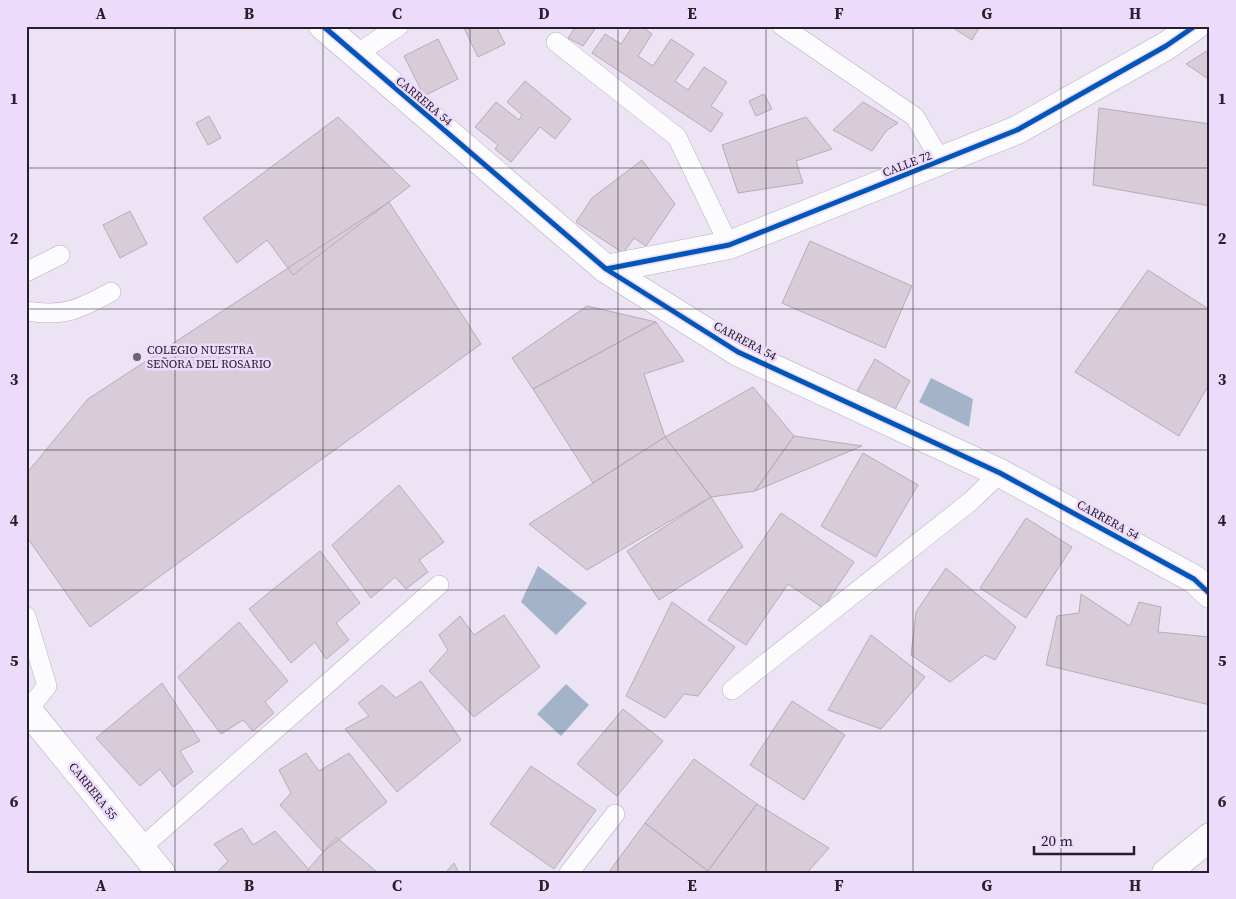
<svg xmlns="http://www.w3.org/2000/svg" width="1236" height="899" viewBox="0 0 1236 899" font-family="'Source Serif 4',serif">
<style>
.water{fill:#a3b3c9}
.building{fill:#d7ccd8;stroke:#b7adb8}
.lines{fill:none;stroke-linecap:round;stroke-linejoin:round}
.lane-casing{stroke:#b7b0be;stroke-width:20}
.street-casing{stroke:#b7b0be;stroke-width:29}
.secondary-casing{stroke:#b7b0be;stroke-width:29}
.lane{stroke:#fcfbfd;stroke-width:19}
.street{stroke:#fcfbfd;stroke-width:28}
.secondary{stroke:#fcfbfd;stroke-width:28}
.cycleway-casing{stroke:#eddbfc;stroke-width:8}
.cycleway{stroke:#0057b8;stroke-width:5}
.grid{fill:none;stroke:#27202c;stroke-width:1;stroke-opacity:0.55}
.poi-dot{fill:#6c6472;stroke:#eddbfc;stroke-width:2}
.labels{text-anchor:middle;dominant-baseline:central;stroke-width:5;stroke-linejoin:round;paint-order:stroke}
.street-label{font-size:12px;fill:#27202c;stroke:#eddbfc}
.poi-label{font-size:12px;fill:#27202c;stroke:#eddbfc;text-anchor:start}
.neatline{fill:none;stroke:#27202c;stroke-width:2}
.grid-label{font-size:16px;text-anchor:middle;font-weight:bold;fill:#27202c}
</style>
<rect width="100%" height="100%" fill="#ece3f4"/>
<path class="water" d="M 931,378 L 973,399 L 969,427 L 919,402 Z
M 538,566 L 587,603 L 556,635 L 521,602 Z
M 566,684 L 589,705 L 561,736 L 537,714 Z"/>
<path class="building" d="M 463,26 L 496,26 L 505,44 L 478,57 Z
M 576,26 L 590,26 L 595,29 L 583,46 L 568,38 Z
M 633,26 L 641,26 L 652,34 L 638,56 L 653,66 L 671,39 L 694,54 L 675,81 L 688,90 L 704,67 L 727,82 L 711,106 L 723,114 L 711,132 L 592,53 L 605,34 L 621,44 Z
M 950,26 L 980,26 L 972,40 Z
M 438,39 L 458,79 L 424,96 L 404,56 Z
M 1210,49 L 1210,80 L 1186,64 Z
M 525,81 L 571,119 L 555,139 L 540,127 L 511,162 L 495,149 L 498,145 L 475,127 L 496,102 L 519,120 L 522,115 L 507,102 Z
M 764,94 L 772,109 L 756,116 L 749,101 Z
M 863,102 L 898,123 L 887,130 L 872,151 L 833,130 Z
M 1099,108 L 1210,124 L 1210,206 L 1093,185 Z
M 209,116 L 221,138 L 208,145 L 196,123 Z
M 338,117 L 410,186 L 293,275 L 267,240 L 237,263 L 203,218 Z
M 806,117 L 832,149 L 796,161 L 803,183 L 738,193 L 722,145 Z
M 642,160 L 675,204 L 646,246 L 634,238 L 623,253 L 576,222 L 592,198 Z
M 389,202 L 481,344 L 90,627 L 26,536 L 26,474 L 88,399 Z
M 130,211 L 147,244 L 120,258 L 103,225 Z
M 810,241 L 912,286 L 885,348 L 782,303 Z
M 1148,270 L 1210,310 L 1210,383 L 1179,436 L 1075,372 Z
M 587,306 L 656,322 L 533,389 L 512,358 Z
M 656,322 L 684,361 L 644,374 L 665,437 L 593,483 L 533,389 Z
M 875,359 L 910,381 L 894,411 L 857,391 Z
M 753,387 L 794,436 L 755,491 L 711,497 L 665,437 Z
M 794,436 L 862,446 L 755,491 Z
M 665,437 L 711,497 L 587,570 L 529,524 Z
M 863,453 L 918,485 L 876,557 L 821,526 Z
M 399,485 L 444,542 L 419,560 L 428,572 L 406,589 L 395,577 L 371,598 L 332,545 Z
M 711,497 L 743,547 L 659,600 L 627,551 Z
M 781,513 L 854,562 L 823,608 L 788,584 L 746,645 L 708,620 Z
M 1026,518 L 1072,547 L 1026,618 L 980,588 Z
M 320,551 L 360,603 L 336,623 L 349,640 L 326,659 L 315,642 L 291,663 L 249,609 Z
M 946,568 L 1016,627 L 995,660 L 985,655 L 950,682 L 911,655 L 916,612 Z
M 1081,594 L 1130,626 L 1139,602 L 1161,607 L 1158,632 L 1210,637 L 1210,705 L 1046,665 L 1057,616 L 1079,613 Z
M 672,602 L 735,647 L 698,696 L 684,694 L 665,718 L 626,696 Z
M 504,615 L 540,667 L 474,717 L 429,671 L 448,650 L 439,635 L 460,616 L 474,635 Z
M 239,622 L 288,681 L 265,702 L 274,713 L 253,731 L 243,720 L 221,734 L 178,677 Z
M 871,635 L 925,677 L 881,729 L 828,710 Z
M 421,681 L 461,740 L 397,792 L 345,729 L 369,716 L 358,703 L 382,685 L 396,698 Z
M 162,683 L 200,741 L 180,751 L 193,772 L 173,787 L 160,769 L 140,786 L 96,738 Z
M 792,701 L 845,735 L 804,800 L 750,765 Z
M 623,709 L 663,741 L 617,796 L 577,764 Z
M 306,753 L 319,771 L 349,753 L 387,802 L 323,852 L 280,805 L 291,793 L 279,770 Z
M 694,759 L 757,804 L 708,871 L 645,823 Z
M 531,766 L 596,810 L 554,869 L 490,824 Z
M 757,804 L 829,848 L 807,873 L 711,873 L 708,871 Z
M 645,823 L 708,871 L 706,873 L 608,873 Z
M 242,828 L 253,845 L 275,831 L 312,873 L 216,873 L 228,861 L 214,844 Z
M 336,837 L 378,873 L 305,873 Z
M 454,863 L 459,873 L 445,873 Z"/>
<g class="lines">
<defs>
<path id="lane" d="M 782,26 L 915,117 L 941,161
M 556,42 L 677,137 L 729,245
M 355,55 L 399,26
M 26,272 L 60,255
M 26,311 C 64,317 78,310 111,292
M 26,616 L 47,686 L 28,710
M 732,690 L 971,501 L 1000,473
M 140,849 L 439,585
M 569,873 L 615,814"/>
<path id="street" d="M 323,26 L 606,269 L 738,352 L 1000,473 L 1194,579 L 1210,594
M 606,269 L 729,245 L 1017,130 L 1166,46 L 1195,26
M 26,708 L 161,873"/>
<path id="secondary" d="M 1166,873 L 1210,837"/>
</defs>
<use href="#lane" class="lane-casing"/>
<use href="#street" class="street-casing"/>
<use href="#secondary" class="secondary-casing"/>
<use href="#lane" class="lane"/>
<use href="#street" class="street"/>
<use href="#secondary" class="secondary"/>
<defs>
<path id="cycleway" d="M 323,26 L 606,269 L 738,352 L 1000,473 L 1194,579 L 1210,594
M 606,269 L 729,245 L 1017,130 L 1166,46 L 1195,26"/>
</defs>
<use href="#cycleway" class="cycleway-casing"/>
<use href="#cycleway" class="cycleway"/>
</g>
<path class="grid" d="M 175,26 L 175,873M 323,26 L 323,873M 470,26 L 470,873M 618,26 L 618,873M 766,26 L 766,873M 913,26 L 913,873M 1061,26 L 1061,873M 26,168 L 1210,168M 26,309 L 1210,309M 26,450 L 1210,450M 26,590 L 1210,590M 26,731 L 1210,731"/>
<circle class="poi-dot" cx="137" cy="357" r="5"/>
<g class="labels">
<g class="street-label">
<text transform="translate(424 101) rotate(40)">CARRERA 54</text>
<text transform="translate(907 164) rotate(-21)">CALLE 72</text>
<text transform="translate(745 341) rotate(28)">CARRERA 54</text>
<text transform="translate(1108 520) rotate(29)">CARRERA 54</text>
<text transform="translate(93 791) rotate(51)">CARRERA 55</text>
</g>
<g class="poi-label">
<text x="147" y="350">COLEGIO NUESTRA<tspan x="147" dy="14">SEÑORA DEL ROSARIO</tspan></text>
</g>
</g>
<rect width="1236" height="899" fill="none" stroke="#eddbfc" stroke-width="55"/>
<path d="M1034 846v8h100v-8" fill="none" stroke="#27202c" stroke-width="2.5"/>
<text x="1041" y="846" font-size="15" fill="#27202c" stroke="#eddbfc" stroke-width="4" paint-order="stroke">20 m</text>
<rect x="28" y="28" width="1180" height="844" class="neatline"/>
<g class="grid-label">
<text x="101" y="19">A</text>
<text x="249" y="19">B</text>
<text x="397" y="19">C</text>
<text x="544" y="19">D</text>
<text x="692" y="19">E</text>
<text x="839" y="19">F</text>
<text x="987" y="19">G</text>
<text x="1135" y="19">H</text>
<text x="14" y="104">1</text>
<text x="1222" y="104">1</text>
<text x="14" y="244">2</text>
<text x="1222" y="244">2</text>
<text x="14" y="385">3</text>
<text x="1222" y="385">3</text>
<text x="14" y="526">4</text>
<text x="1222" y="526">4</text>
<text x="14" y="666">5</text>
<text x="1222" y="666">5</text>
<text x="14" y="807">6</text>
<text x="1222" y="807">6</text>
<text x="101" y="891">A</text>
<text x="249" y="891">B</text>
<text x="397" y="891">C</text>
<text x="544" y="891">D</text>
<text x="692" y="891">E</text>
<text x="839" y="891">F</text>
<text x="987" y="891">G</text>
<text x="1135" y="891">H</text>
</g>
</svg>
